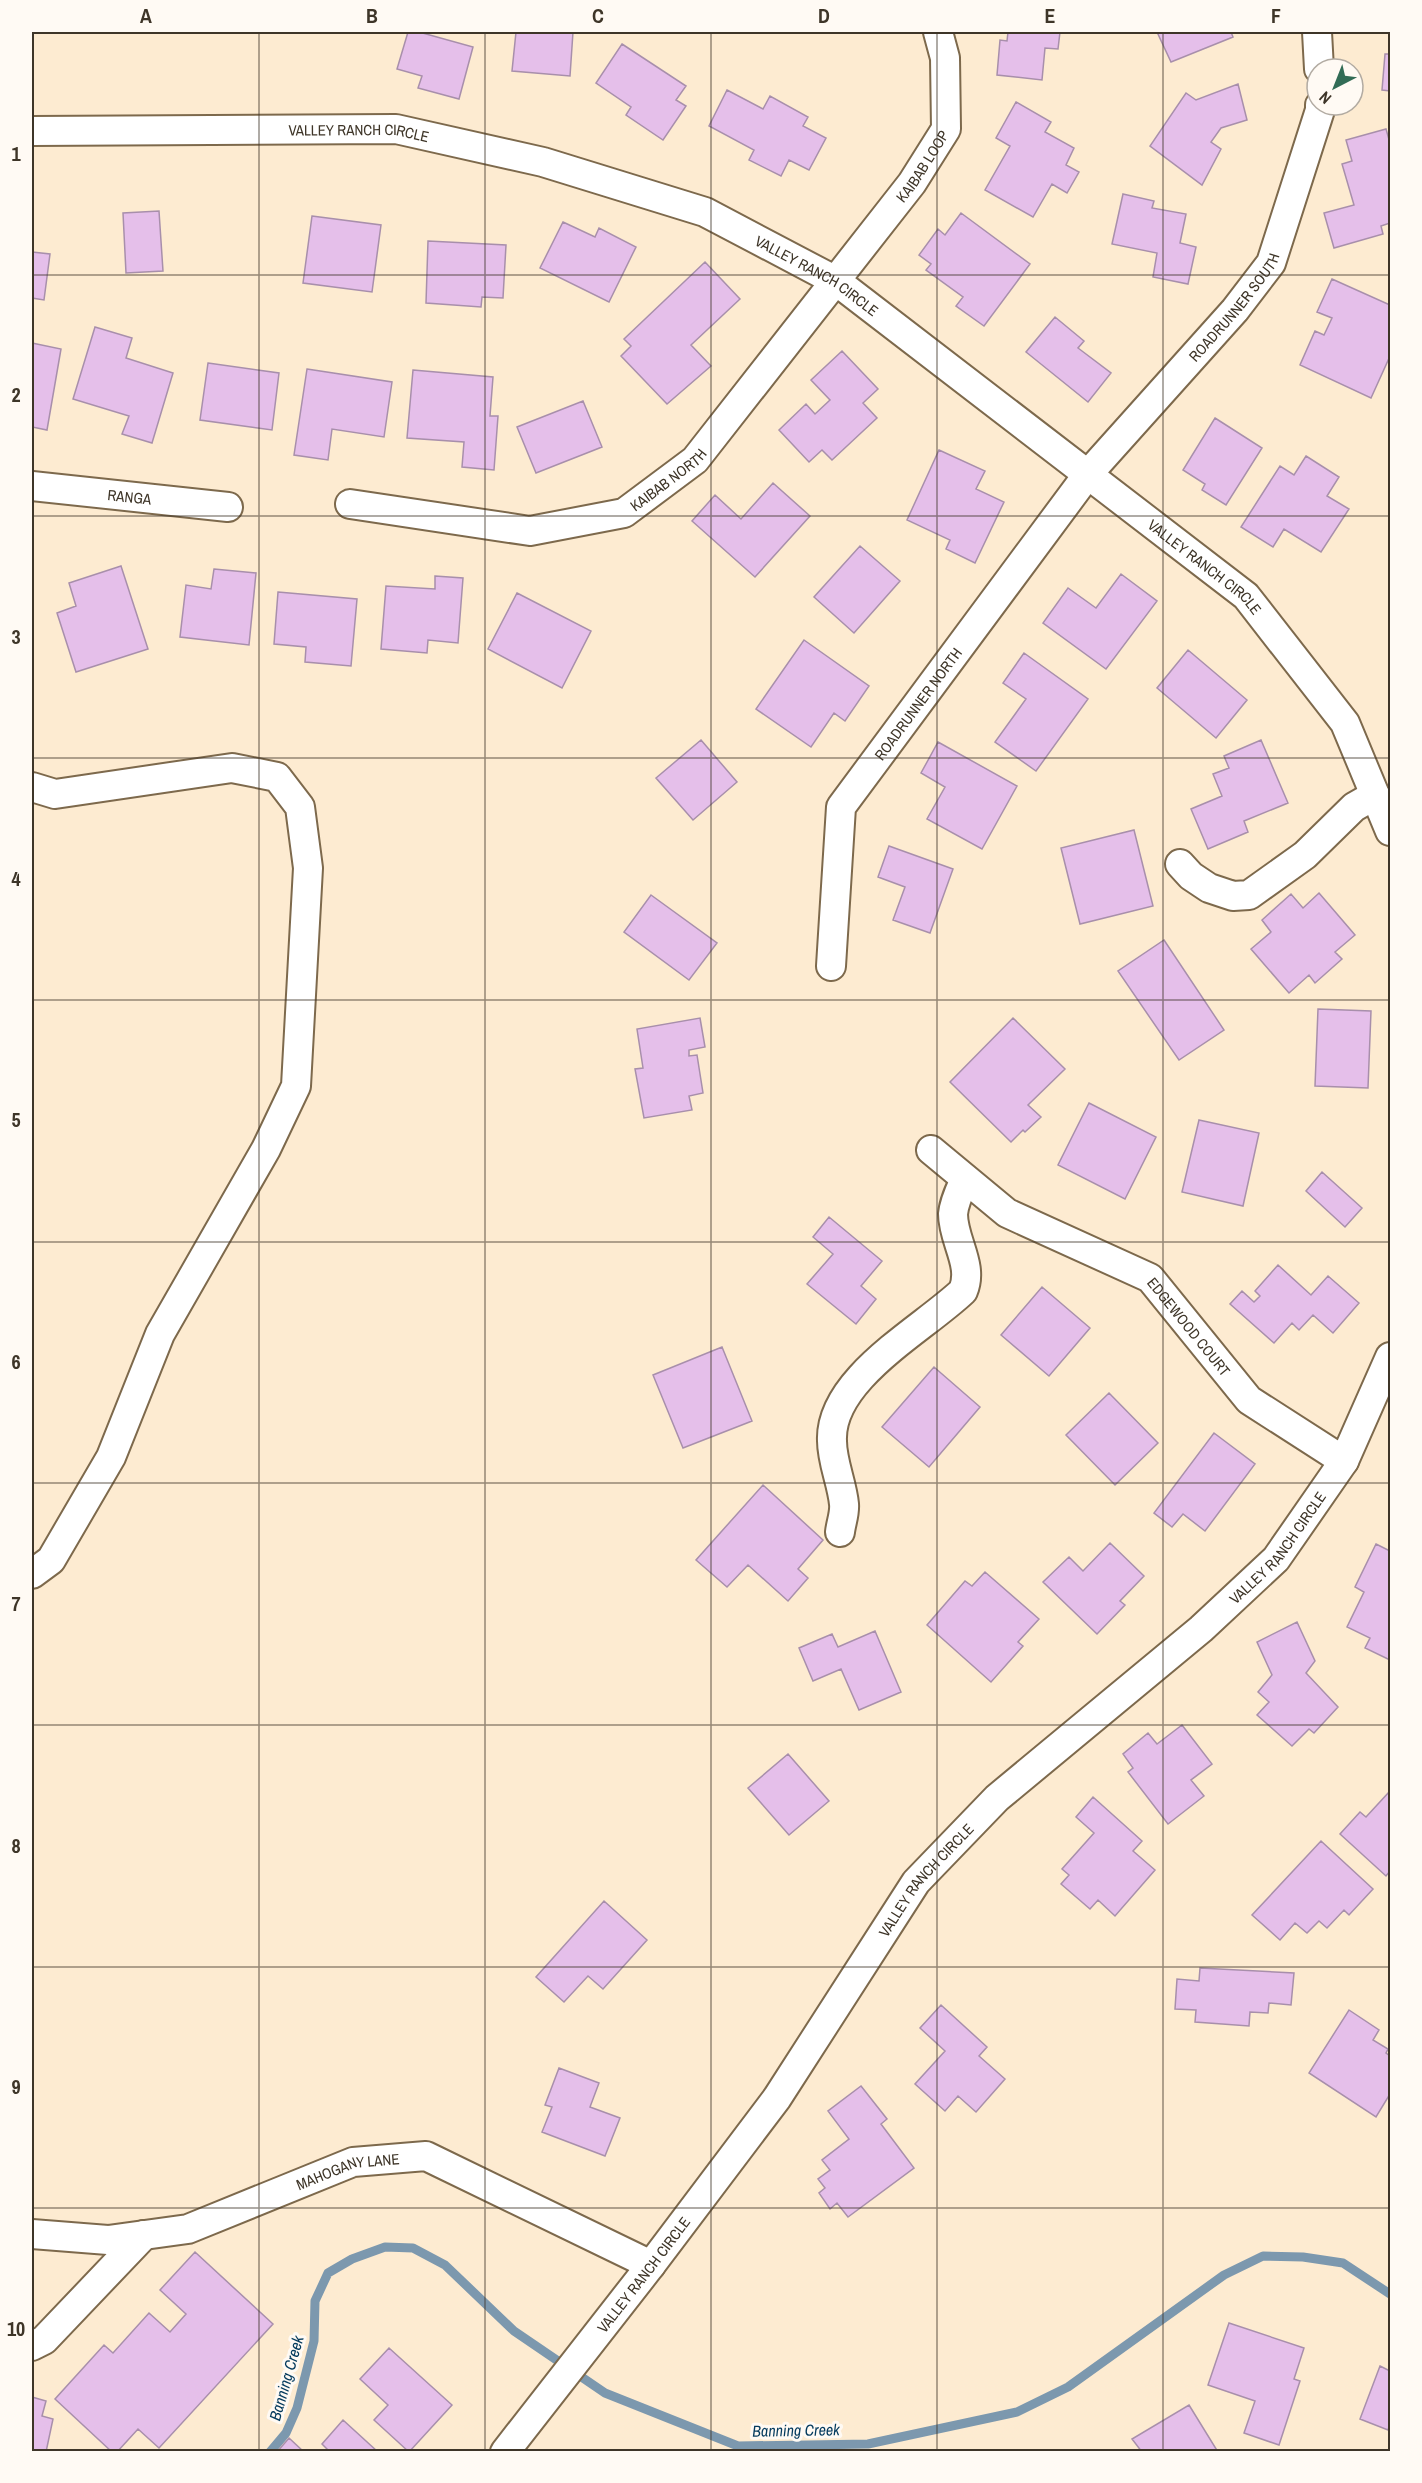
<svg xmlns="http://www.w3.org/2000/svg" width="1422" height="2483" viewBox="0 0 1422 2483" font-family="'Archivo Narrow',sans-serif">
<style>
.lines{fill:none;stroke-linecap:round;stroke-linejoin:round}
.stream{stroke:#7c98ae;stroke-width:9}
.building{fill:#e5bfea;stroke:#a88fab;stroke-width:1.5}
.minor-casing{stroke:#7d694c;stroke-width:32}
.minor{stroke:#fff;stroke-width:28}
.grid{fill:none;stroke:#3e3528;stroke-width:1.5;stroke-opacity:0.55}
.labels{text-anchor:middle;dominant-baseline:central;stroke-width:6;stroke-linejoin:round;paint-order:stroke}
.street-label{font-size:15px;fill:#3e3528;stroke:#fffaf4}
.water-label{font-size:16px;font-style:italic;fill:#043a5d;stroke:#fffaf4}
.neatline{fill:none;stroke:#3e3528;stroke-width:2}
.grid-label{font-size:20px;text-anchor:middle;font-weight:bold;fill:#3e3528}
</style>
<rect width="100%" height="100%" fill="#fdebd1"/>
<g class="lines">
<path class="stream" d="M 270,2452 L 286,2433 L 297,2408 L 314,2341 L 315,2301 L 328,2273 L 352,2259 L 385,2247 L 413,2248 L 445,2265 L 514,2331 L 605,2393 L 738,2446 L 868,2444 L 1017,2412 L 1068,2387 L 1224,2275 L 1263,2256 L 1303,2257 L 1343,2263 L 1390,2294"/>
</g>
<path class="building" d="M 408,32 L 419,32 L 473,47 L 459,99 L 418,88 L 422,76 L 397,69 Z
M 516,32 L 573,32 L 570,76 L 512,71 Z
M 1008,32 L 1060,32 L 1058,49 L 1045,48 L 1042,80 L 997,75 L 1000,40 L 1007,41 Z
M 1157,32 L 1231,32 L 1233,37 L 1171,62 Z
M 622,44 L 686,86 L 676,100 L 686,106 L 663,140 L 626,115 L 631,107 L 596,83 Z
M 1385,54 L 1390,54 L 1390,91 L 1382,90 Z
M 1238,84 L 1247,120 L 1221,128 L 1211,142 L 1221,149 L 1202,185 L 1150,146 L 1186,93 L 1196,100 Z
M 727,90 L 763,109 L 770,96 L 808,117 L 803,126 L 826,138 L 809,170 L 789,160 L 781,176 L 749,160 L 754,150 L 709,126 Z
M 1016,102 L 1051,122 L 1045,132 L 1074,148 L 1066,165 L 1079,172 L 1067,193 L 1052,184 L 1033,217 L 985,190 L 1010,146 L 996,138 Z
M 1386,129 L 1390,143 L 1390,223 L 1381,226 L 1383,234 L 1334,248 L 1324,213 L 1354,205 L 1342,164 L 1352,161 L 1346,140 Z
M 1123,194 L 1154,201 L 1152,208 L 1186,214 L 1180,243 L 1196,247 L 1188,284 L 1153,277 L 1157,253 L 1112,244 Z
M 159,211 L 163,271 L 126,273 L 123,213 Z
M 961,213 L 1030,264 L 984,326 L 956,306 L 963,297 L 926,270 L 931,264 L 919,255 L 938,229 L 945,235 Z
M 312,216 L 381,225 L 372,292 L 303,283 Z
M 563,222 L 595,237 L 599,228 L 636,247 L 609,302 L 540,268 Z
M 428,241 L 506,245 L 503,298 L 482,297 L 481,307 L 426,303 Z
M 32,252 L 50,254 L 44,300 L 32,298 Z
M 705,262 L 740,299 L 691,345 L 711,366 L 667,404 L 621,356 L 631,346 L 624,339 Z
M 1332,279 L 1390,305 L 1390,356 L 1371,398 L 1300,365 L 1315,331 L 1324,335 L 1332,318 L 1317,312 Z
M 1055,317 L 1084,341 L 1078,348 L 1111,373 L 1088,402 L 1026,352 Z
M 95,327 L 132,338 L 126,358 L 173,373 L 152,443 L 122,434 L 129,416 L 73,399 Z
M 32,343 L 61,349 L 47,430 L 32,427 Z
M 842,351 L 878,389 L 863,403 L 877,418 L 832,460 L 822,450 L 809,462 L 779,430 L 806,404 L 815,414 L 830,400 L 811,380 Z
M 208,363 L 279,373 L 272,430 L 200,420 Z
M 307,369 L 392,382 L 384,437 L 332,429 L 328,460 L 294,455 Z
M 413,370 L 493,377 L 490,416 L 498,416 L 494,470 L 462,467 L 464,442 L 407,438 Z
M 583,401 L 602,447 L 536,473 L 517,427 Z
M 1215,418 L 1262,448 L 1226,505 L 1202,490 L 1205,484 L 1183,470 Z
M 939,450 L 985,471 L 976,489 L 1004,502 L 975,563 L 946,549 L 950,540 L 907,520 Z
M 1306,456 L 1339,477 L 1327,496 L 1349,509 L 1321,552 L 1284,529 L 1273,547 L 1241,527 L 1280,466 L 1294,475 Z
M 773,483 L 810,516 L 755,577 L 692,521 L 715,495 L 741,519 Z
M 860,546 L 900,581 L 854,633 L 814,597 Z
M 121,566 L 148,649 L 76,672 L 57,613 L 76,606 L 69,583 Z
M 214,569 L 256,573 L 249,645 L 180,637 L 186,585 L 211,589 Z
M 1121,574 L 1157,601 L 1106,669 L 1043,623 L 1068,588 L 1096,608 Z
M 435,576 L 463,578 L 458,643 L 428,640 L 427,653 L 381,649 L 386,586 L 435,589 Z
M 278,592 L 357,599 L 351,666 L 305,662 L 306,647 L 274,644 Z
M 517,593 L 591,631 L 562,688 L 488,649 Z
M 804,640 L 869,686 L 845,721 L 834,713 L 811,747 L 756,709 Z
M 1188,650 L 1247,700 L 1216,738 L 1157,688 Z
M 1024,653 L 1088,699 L 1036,771 L 995,742 L 1026,699 L 1003,683 Z
M 701,740 L 737,782 L 693,820 L 656,778 Z
M 1261,740 L 1288,803 L 1244,821 L 1248,832 L 1208,849 L 1191,809 L 1222,796 L 1213,774 L 1229,768 L 1224,756 Z
M 938,742 L 1017,786 L 982,849 L 927,819 L 945,787 L 921,773 Z
M 1134,830 L 1153,906 L 1080,924 L 1061,848 Z
M 889,846 L 953,869 L 930,933 L 893,920 L 905,887 L 878,877 Z
M 1319,893 L 1355,935 L 1335,952 L 1342,959 L 1315,983 L 1309,975 L 1289,993 L 1251,949 L 1271,932 L 1262,920 L 1291,894 L 1303,908 Z
M 651,895 L 717,943 L 689,980 L 624,932 Z
M 1164,940 L 1224,1030 L 1179,1060 L 1118,971 Z
M 1318,1009 L 1371,1011 L 1368,1088 L 1315,1086 Z
M 700,1018 L 705,1047 L 689,1050 L 689,1056 L 697,1055 L 703,1093 L 689,1096 L 692,1110 L 644,1118 L 635,1069 L 643,1068 L 637,1029 Z
M 1013,1018 L 1065,1069 L 1028,1105 L 1041,1117 L 1025,1132 L 1023,1130 L 1011,1142 L 950,1082 Z
M 1089,1103 L 1156,1137 L 1125,1199 L 1058,1165 Z
M 1199,1120 L 1259,1133 L 1243,1206 L 1182,1192 Z
M 1322,1172 L 1362,1208 L 1345,1227 L 1306,1191 Z
M 829,1217 L 882,1261 L 861,1286 L 876,1299 L 856,1324 L 807,1284 L 833,1254 L 813,1237 Z
M 1278,1265 L 1311,1295 L 1328,1276 L 1359,1303 L 1333,1333 L 1313,1315 L 1299,1330 L 1292,1323 L 1274,1343 L 1230,1304 L 1242,1291 L 1254,1302 L 1260,1296 L 1255,1291 Z
M 1042,1287 L 1090,1328 L 1049,1376 L 1001,1335 Z
M 722,1347 L 752,1421 L 683,1448 L 653,1375 Z
M 934,1367 L 980,1407 L 929,1467 L 882,1427 Z
M 1109,1393 L 1158,1443 L 1115,1485 L 1066,1435 Z
M 1214,1433 L 1255,1464 L 1205,1531 L 1183,1514 L 1172,1527 L 1154,1513 Z
M 763,1485 L 823,1540 L 798,1569 L 808,1578 L 788,1601 L 748,1565 L 727,1587 L 696,1560 Z
M 1110,1543 L 1144,1576 L 1120,1601 L 1125,1605 L 1097,1634 L 1043,1582 L 1069,1557 L 1083,1571 Z
M 1376,1544 L 1390,1551 L 1390,1660 L 1365,1648 L 1370,1638 L 1347,1627 L 1364,1592 L 1355,1587 Z
M 985,1572 L 1039,1619 L 1018,1642 L 1023,1646 L 991,1682 L 927,1625 L 965,1581 L 972,1586 Z
M 1297,1622 L 1315,1661 L 1306,1673 L 1338,1707 L 1314,1733 L 1309,1729 L 1292,1746 L 1257,1715 L 1269,1702 L 1258,1692 L 1272,1675 L 1257,1642 Z
M 875,1631 L 901,1692 L 859,1710 L 841,1669 L 813,1681 L 799,1648 L 832,1634 L 838,1647 Z
M 1182,1725 L 1212,1764 L 1191,1780 L 1204,1796 L 1168,1824 L 1128,1772 L 1133,1768 L 1123,1754 L 1148,1733 L 1157,1744 Z
M 788,1754 L 829,1801 L 789,1835 L 748,1788 Z
M 1390,1791 L 1390,1871 L 1386,1876 L 1340,1834 L 1360,1812 L 1366,1817 Z
M 1093,1797 L 1142,1841 L 1133,1851 L 1155,1870 L 1115,1916 L 1098,1900 L 1090,1909 L 1061,1884 L 1069,1875 L 1062,1869 L 1094,1833 L 1076,1817 Z
M 1321,1841 L 1373,1889 L 1349,1915 L 1344,1910 L 1327,1928 L 1319,1921 L 1307,1933 L 1295,1923 L 1280,1940 L 1252,1915 Z
M 604,1901 L 647,1940 L 603,1989 L 588,1976 L 564,2002 L 536,1977 Z
M 1200,1968 L 1294,1973 L 1291,2005 L 1269,2003 L 1268,2013 L 1250,2012 L 1249,2026 L 1195,2022 L 1196,2010 L 1175,2009 L 1177,1979 L 1199,1981 Z
M 941,2005 L 987,2047 L 979,2056 L 1005,2079 L 976,2112 L 958,2096 L 945,2111 L 915,2084 L 945,2051 L 920,2028 Z
M 1349,2010 L 1379,2030 L 1373,2040 L 1388,2049 L 1386,2053 L 1390,2056 L 1390,2094 L 1376,2117 L 1309,2073 Z
M 559,2068 L 599,2083 L 590,2107 L 620,2118 L 605,2156 L 542,2132 L 552,2107 L 545,2105 Z
M 861,2086 L 887,2119 L 881,2124 L 914,2168 L 848,2217 L 837,2203 L 830,2209 L 819,2193 L 825,2188 L 818,2179 L 830,2170 L 822,2160 L 849,2139 L 828,2111 Z
M 195,2252 L 273,2324 L 159,2448 L 138,2429 L 117,2452 L 112,2452 L 55,2399 L 104,2345 L 113,2353 L 149,2313 L 170,2332 L 186,2314 L 160,2290 Z
M 1229,2323 L 1304,2348 L 1294,2379 L 1300,2381 L 1279,2445 L 1244,2433 L 1255,2401 L 1208,2385 Z
M 389,2348 L 452,2405 L 409,2452 L 374,2420 L 388,2405 L 360,2379 Z
M 1380,2366 L 1390,2371 L 1390,2424 L 1388,2430 L 1360,2419 Z
M 32,2397 L 46,2401 L 42,2416 L 53,2419 L 46,2452 L 32,2452 Z
M 1189,2405 L 1218,2452 L 1142,2452 L 1132,2439 Z
M 343,2420 L 378,2452 L 330,2452 L 322,2444 Z
M 289,2438 L 304,2452 L 277,2452 Z"/>
<g class="lines">
<defs>
<g id="minor">
<path d="M 1317,32 L 1319,69"/>
<path id="s1" d="M 32,131 L 396,129 L 543,162 L 705,212 L 836,281 L 1246,596 L 1345,723 L 1390,831"/>
<path id="s2" d="M 32,486 L 228,507"/>
<path id="s3" d="M 350,504 L 530,531 L 624,513 L 695,460 L 912,183 L 946,129 L 945,58 L 938,32"/>
<path d="M 32,787 L 55,794 L 232,768 L 277,777 L 300,807 L 308,868 L 296,1086 L 266,1149 L 160,1334 L 111,1457 L 51,1560 L 32,1574"/>
<path d="M 1180,864 L 1191,876 L 1209,888 L 1233,896 L 1249,895 L 1305,855 L 1354,807 L 1375,795"/>
<path id="s4" d="M 831,966 L 841,807 L 1088,474 L 1235,310 L 1271,263 L 1320,110 L 1320,105"/>
<path id="s5" d="M 931,1150 L 1007,1213 L 1150,1278 L 1249,1400 L 1344,1461"/>
<path d="M 840,1532 C 841,1523 845,1513 844,1504 C 842,1483 832,1462 832,1441 C 829,1379 922,1330 963,1291 C 974,1265 953,1241 953,1214 C 954,1202 960,1190 965,1179"/>
<path id="s6" d="M 32,2234 L 108,2240 L 188,2229 L 353,2162 L 426,2156 L 651,2265"/>
<path d="M 32,2346 L 44,2340 L 144,2235"/>
<path id="s7" d="M 505,2452 L 651,2265 L 777,2098 L 916,1882 L 997,1798 L 1201,1629 L 1276,1559 L 1344,1461 L 1390,1357"/>
</g>
</defs>
<use href="#minor" class="minor-casing"/>
<use href="#minor" class="minor"/>
</g>
<path class="grid" d="M 259,32 L 259,2452M 485,32 L 485,2452M 711,32 L 711,2452M 937,32 L 937,2452M 1163,32 L 1163,2452M 32,275 L 1390,275M 32,516 L 1390,516M 32,758 L 1390,758M 32,1000 L 1390,1000M 32,1242 L 1390,1242M 32,1483 L 1390,1483M 32,1725 L 1390,1725M 32,1967 L 1390,1967M 32,2208 L 1390,2208"/>
<g class="labels">
<g class="street-label">
<text stroke="none"><textPath href="#s1" startOffset="327">VALLEY RANCH CIRCLE</textPath></text>
<text stroke="none"><textPath href="#s3" startOffset="738">KAIBAB LOOP</textPath></text>
<text stroke="none"><textPath href="#s1" startOffset="813">VALLEY RANCH CIRCLE</textPath></text>
<text stroke="none"><textPath href="#s4" startOffset="796">ROADRUNNER SOUTH</textPath></text>
<text stroke="none"><textPath href="#s3" startOffset="333">KAIBAB NORTH</textPath></text>
<text stroke="none"><textPath href="#s2" startOffset="98">RANGA</textPath></text>
<text stroke="none"><textPath href="#s1" startOffset="1299">VALLEY RANCH CIRCLE</textPath></text>
<text stroke="none"><textPath href="#s4" startOffset="288">ROADRUNNER NORTH</textPath></text>
<text stroke="none"><textPath href="#s5" startOffset="318">EDGEWOOD COURT</textPath></text>
<text stroke="none"><textPath href="#s7" startOffset="1197">VALLEY RANCH CIRCLE</textPath></text>
<text stroke="none"><textPath href="#s7" startOffset="711">VALLEY RANCH CIRCLE</textPath></text>
<text stroke="none"><textPath href="#s6" startOffset="328">MAHOGANY LANE</textPath></text>
<text stroke="none"><textPath href="#s7" startOffset="225">VALLEY RANCH CIRCLE</textPath></text>
</g>
<g class="water-label">
<text transform="translate(286 2378) rotate(-74)">Banning Creek</text>
<text transform="translate(796 2430) rotate(-1)">Banning Creek</text>
</g>
</g>
<rect width="1422" height="2483" fill="none" stroke="#fffaf4" stroke-width="66"/>
<g transform="translate(1335 87) rotate(222)"><circle r="28" fill="#fffaf4" stroke="#b2aba2" stroke-width="1.5"/>
<path d="M0-4.5L10 22L0 15L-10 22Z" fill="#326c56"/>
<text y="-9" font-size="16" font-weight="bold" text-anchor="middle" fill="#3e3528">N</text>
</g>
<rect x="33" y="33" width="1356" height="2417" class="neatline"/>
<g class="grid-label">
<text x="146" y="23">A</text>
<text x="372" y="23">B</text>
<text x="598" y="23">C</text>
<text x="824" y="23">D</text>
<text x="1050" y="23">E</text>
<text x="1276" y="23">F</text>
<text x="16" y="161">1</text>
<text x="16" y="402">2</text>
<text x="16" y="644">3</text>
<text x="16" y="886">4</text>
<text x="16" y="1127">5</text>
<text x="16" y="1369">6</text>
<text x="16" y="1611">7</text>
<text x="16" y="1853">8</text>
<text x="16" y="2094">9</text>
<text x="16" y="2336">10</text>
</g>
</svg>
